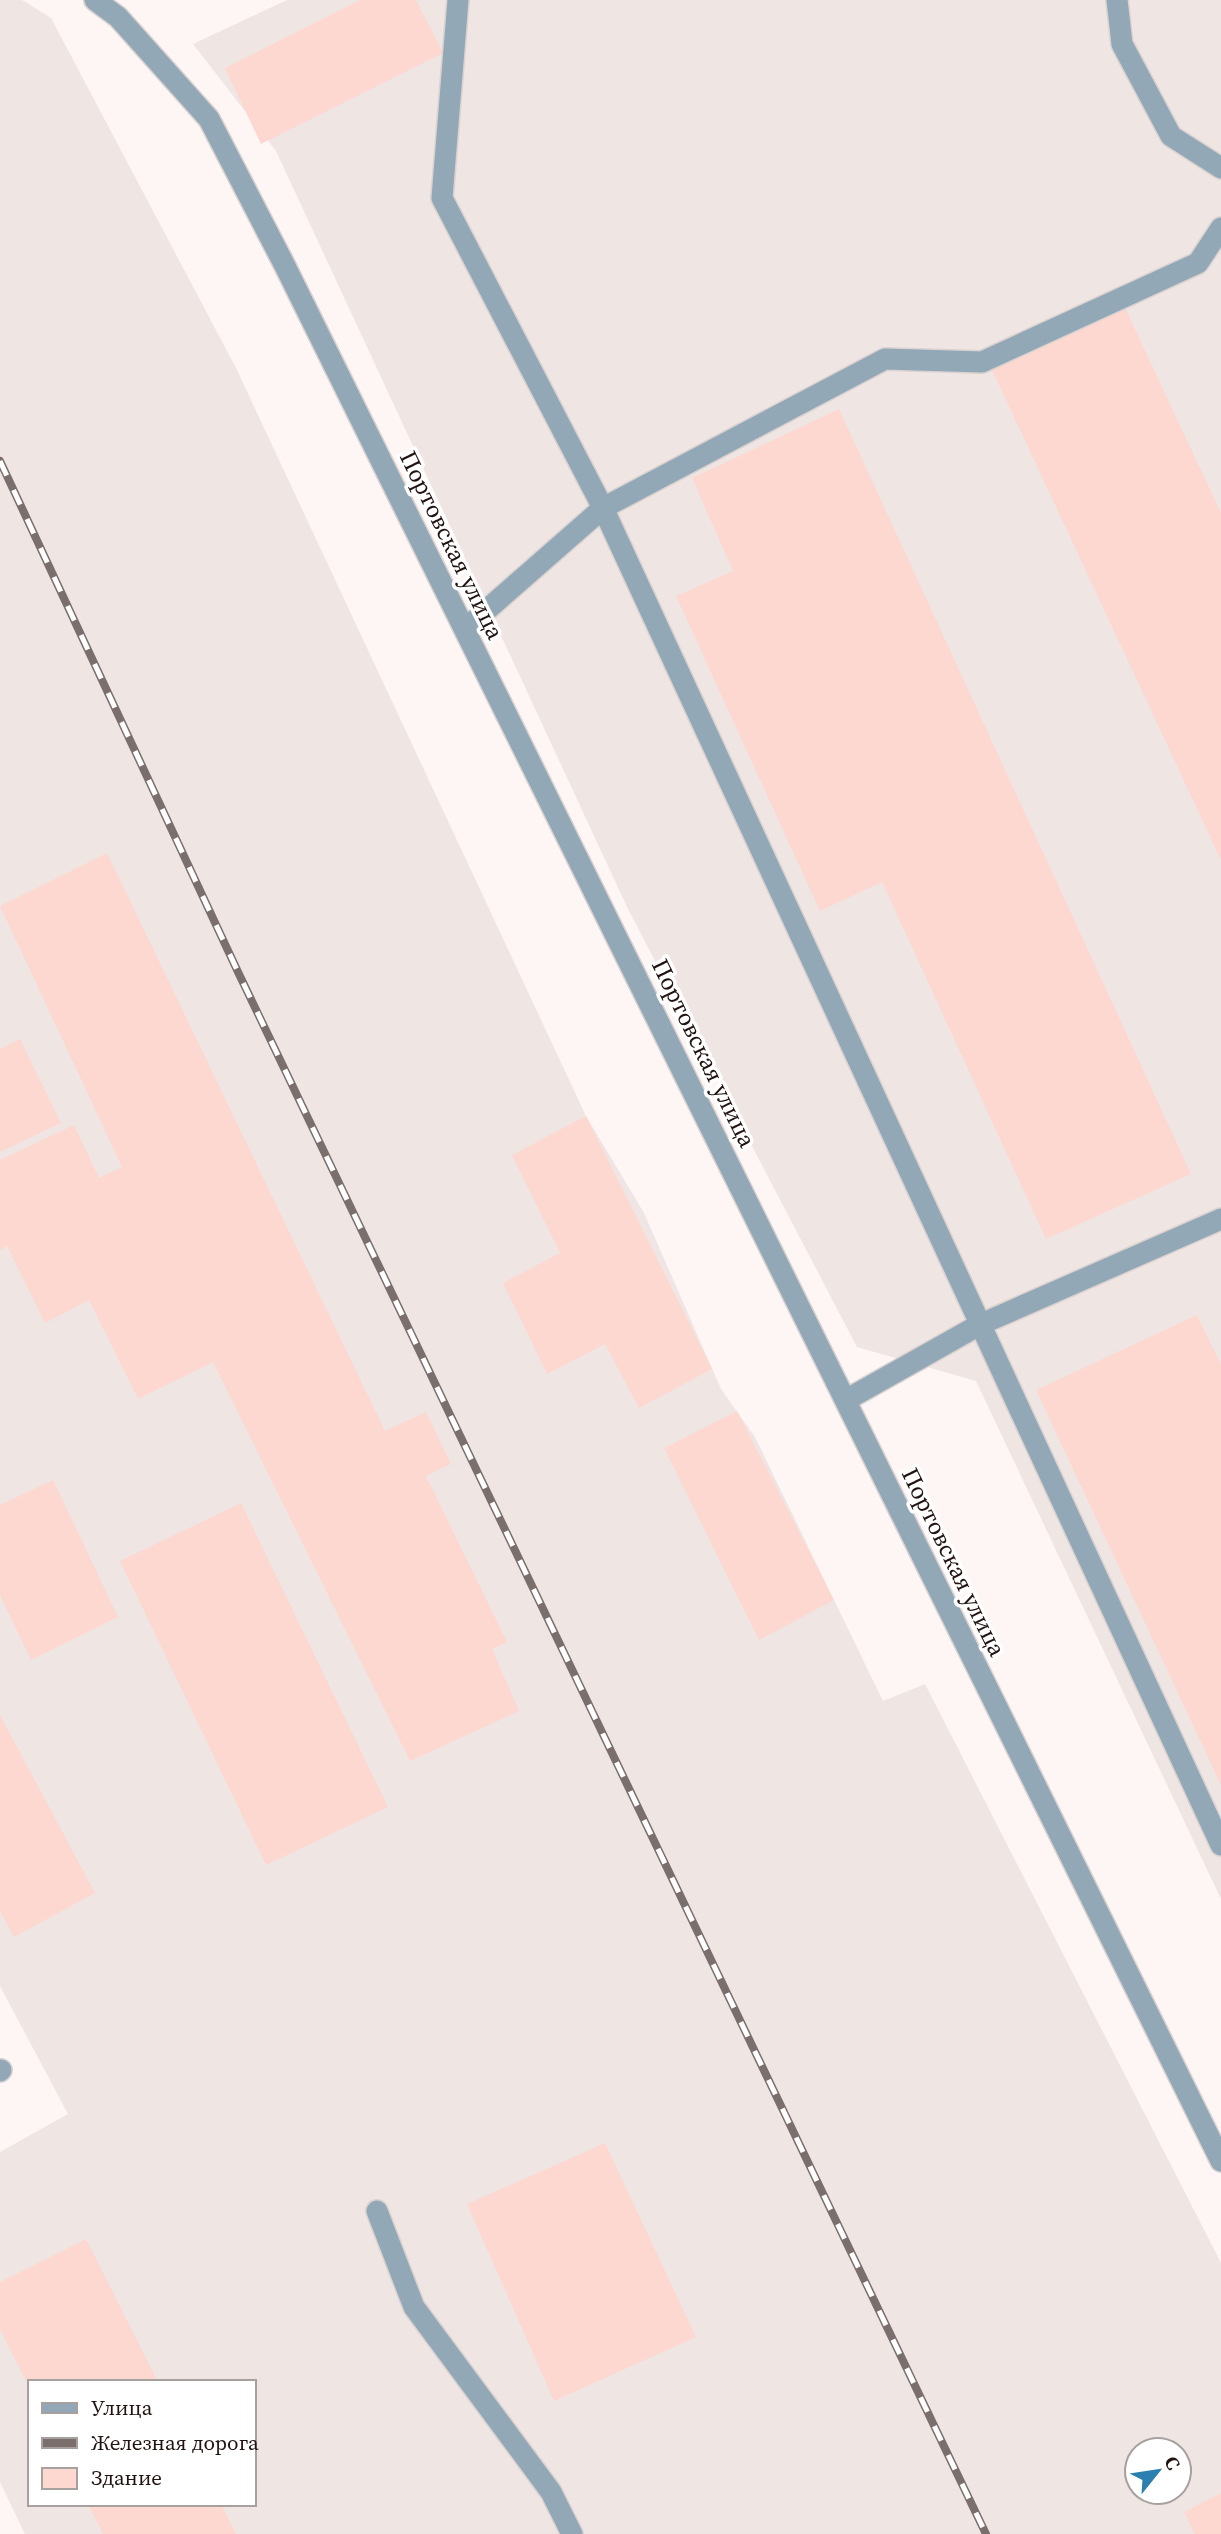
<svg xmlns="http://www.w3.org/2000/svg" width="1221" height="2534" viewBox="0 0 1221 2534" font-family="'Source Serif 4',serif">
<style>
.built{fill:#efe5e3;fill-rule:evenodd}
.building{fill:#fdd8d0}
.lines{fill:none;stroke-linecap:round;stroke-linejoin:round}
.minor-casing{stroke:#dad2d0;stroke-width:24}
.minor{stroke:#92a8b7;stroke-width:21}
.rail-casing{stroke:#7a6f6c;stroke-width:8}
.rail{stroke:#fff;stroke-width:5;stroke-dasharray:16;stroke-linecap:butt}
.labels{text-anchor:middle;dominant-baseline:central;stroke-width:7;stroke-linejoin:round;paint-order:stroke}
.street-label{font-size:24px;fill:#201310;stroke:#fff}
</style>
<rect width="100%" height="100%" fill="#fef6f4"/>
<path class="built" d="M 0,0 L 22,0 L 51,18 L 236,368 L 586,1116 L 644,1213 L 721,1389 L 755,1437 L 883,1701 L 925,1684 L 1221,2263 L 1221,2534 L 25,2534 L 0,2482 L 0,2152 L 68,2114 L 0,1986 ZM 30,2382 L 254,2382 L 254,2504 L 30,2504 ZM 1137,2450 L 1179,2450 L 1179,2492 L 1137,2492 Z
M 287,0 L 1221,0 L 1221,1899 L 976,1381 L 857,1347 L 628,909 L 276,151 L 193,44 Z"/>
<path class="building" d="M 360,0 L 416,0 L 443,53 L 261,144 L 225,68 Z
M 1125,308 L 1221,513 L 1221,860 L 992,370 Z
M 839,409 L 1191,1174 L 1046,1239 L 882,882 L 820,911 L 676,596 L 733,571 L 692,478 Z
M 107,853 L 385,1431 L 426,1412 L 451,1464 L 426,1476 L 507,1642 L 492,1649 L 519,1711 L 410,1761 L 213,1362 L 138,1399 L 89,1300 L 45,1323 L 7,1246 L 0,1250 L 0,1160 L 74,1125 L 99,1178 L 122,1167 L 0,906 Z
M 20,1039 L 61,1123 L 0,1152 L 0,1049 Z
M 586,1116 L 712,1369 L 639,1408 L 605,1344 L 547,1374 L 503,1283 L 560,1253 L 512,1155 Z
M 1197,1315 L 1221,1365 L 1221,1785 L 1036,1390 Z
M 737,1411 L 834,1600 L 759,1640 L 664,1448 Z
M 53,1480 L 118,1617 L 31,1660 L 0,1595 L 0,1505 Z
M 241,1503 L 388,1807 L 266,1865 L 120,1561 Z
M 0,1715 L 95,1893 L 14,1937 L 0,1911 Z
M 605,2143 L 696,2337 L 554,2401 L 467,2204 Z
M 86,2239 L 158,2382 L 30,2382 L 30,2389 L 0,2329 L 0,2282 Z
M 1221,2493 L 1221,2534 L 1195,2534 L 1184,2512 Z
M 88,2504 L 221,2504 L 236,2534 L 103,2534 Z"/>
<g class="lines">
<defs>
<path id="minor" d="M 95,0 L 118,17 L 209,119 L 285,266 L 1221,2161
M 458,0 L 442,198 L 603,508 L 1221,1845
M 1117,0 L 1122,44 L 1171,136 L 1221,168
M 465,629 L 603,508 L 885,359 L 982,362 L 1198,263 L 1221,228
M 846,1400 L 979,1325 L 1221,1219
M 0,2071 L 1,2070
M 377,2211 L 414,2307 L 551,2492 L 572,2534"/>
</defs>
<use href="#minor" class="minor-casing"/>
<use href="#minor" class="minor"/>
<defs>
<path id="rail" d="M 0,461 L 238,972 L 986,2534"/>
</defs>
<use href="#rail" class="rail-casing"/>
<use href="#rail" class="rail"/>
</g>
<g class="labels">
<g class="street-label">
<text transform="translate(452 545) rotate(64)">Портовская улица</text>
<text transform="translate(704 1053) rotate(64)">Портовская улица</text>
<text transform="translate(954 1562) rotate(64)">Портовская улица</text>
</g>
</g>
<rect x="28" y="2380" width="228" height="126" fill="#ffffff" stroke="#a6a19f" stroke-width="2"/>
<rect x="42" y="2403" width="35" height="10" fill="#92a8b7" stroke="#a6a19f" stroke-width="2"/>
<text x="91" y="2415" font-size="21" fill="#201310">Улица</text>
<rect x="42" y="2438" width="35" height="10" fill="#7a6f6c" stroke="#a6a19f" stroke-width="2"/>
<text x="91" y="2450" font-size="21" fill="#201310">Железная дорога</text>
<rect x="42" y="2468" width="35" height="21" fill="#fdd8d0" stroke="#a6a19f" stroke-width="2"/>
<text x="91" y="2485" font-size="21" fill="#201310">Здание</text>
<g transform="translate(1158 2471) rotate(60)"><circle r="33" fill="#ffffff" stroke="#a6a19f" stroke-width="2"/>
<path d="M0-5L12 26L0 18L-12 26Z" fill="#2c80b0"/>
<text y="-10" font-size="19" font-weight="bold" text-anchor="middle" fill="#201310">С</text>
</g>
</svg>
